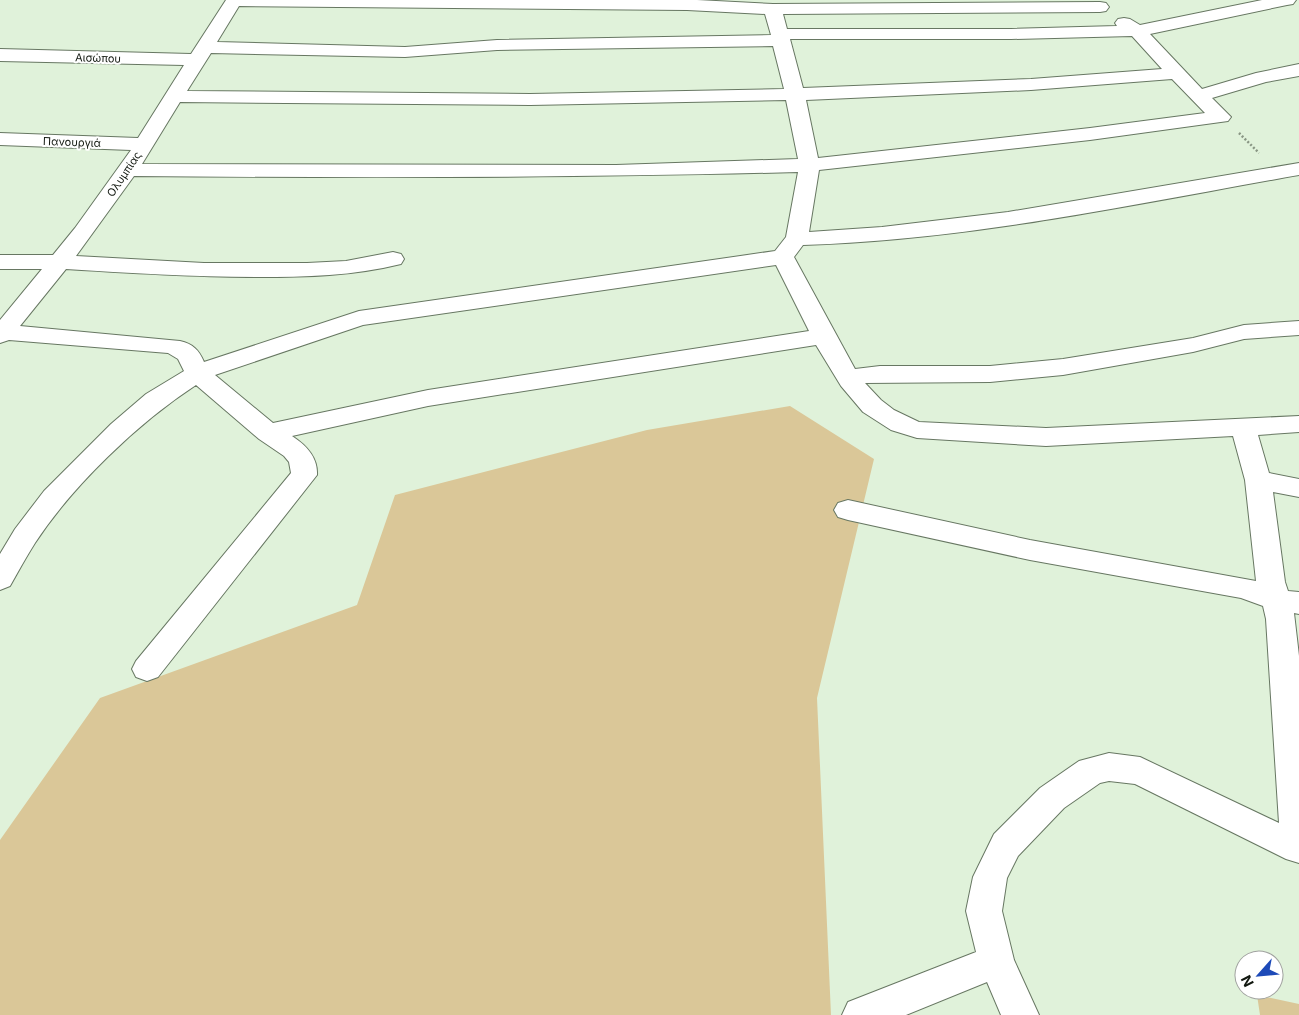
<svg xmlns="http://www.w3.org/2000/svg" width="1299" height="1015" viewBox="0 0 1299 1015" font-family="Inter,sans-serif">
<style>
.green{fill:#dac798}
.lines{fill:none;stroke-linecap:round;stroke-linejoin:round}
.minor-casing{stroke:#677762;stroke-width:2}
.path{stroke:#899684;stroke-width:2.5;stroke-dasharray:2 2;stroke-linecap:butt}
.minor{fill:#fff;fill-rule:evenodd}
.labels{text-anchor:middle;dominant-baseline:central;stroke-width:4;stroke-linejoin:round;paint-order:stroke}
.far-street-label{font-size:11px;fill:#11170f;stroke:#fff}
</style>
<rect width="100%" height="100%" fill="#e0f2da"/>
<path class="green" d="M 790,406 L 874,459 L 817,698 L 831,1015 L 0,1015 L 0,840 L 100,698 L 357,605 L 395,495 L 647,430 Z
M 1257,995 L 1299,1004 L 1299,1015 L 1260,1015 Z"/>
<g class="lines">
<defs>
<path id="minor" d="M 226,0 L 697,0 L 773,4 L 1100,2 L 1106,3 L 1109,7 L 1106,11 L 1100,12 L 783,14 L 787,29 L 1011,29 L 1117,26 L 1115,23 L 1118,19 L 1124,18 L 1130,19 L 1140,25 L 1262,0 L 1296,0 L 1293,4 L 1287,5 L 1150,34 L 1202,89 L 1256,73 L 1299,64 L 1299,76 L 1266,82 L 1212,98 L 1231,117 L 1228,121 L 1090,140 L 819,170 L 809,232 L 882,227 L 1008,212 L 1299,163 L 1299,175 C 1135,204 970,240 803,245 L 794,257 L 855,369 L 880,366 L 990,366 L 1063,359 L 1193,338 L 1244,325 L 1299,321 L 1299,335 L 1244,339 L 1193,352 L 1063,375 L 990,382 L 865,383 L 881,400 L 894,410 L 919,422 L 1046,428 L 1299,416 L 1299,432 L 1258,435 L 1269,473 L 1299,479 L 1299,497 L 1273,492 L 1285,582 L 1288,591 L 1299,592 L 1299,614 L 1294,613 L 1299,656 L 1299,863 L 1286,859 L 1135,784 L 1109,781 L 1100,783 L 1064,808 L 1018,856 L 1007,878 L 1002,911 L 1014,960 L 1039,1015 L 1001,1015 L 987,982 L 906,1015 L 842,1015 L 848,1002 L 976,952 L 966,911 L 973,877 L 994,834 L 1040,788 L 1079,761 L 1109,753 L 1140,757 L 1279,823 L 1266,619 L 1263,606 L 1241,598 L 1030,560 L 848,520 L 838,517 L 834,510 L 838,503 L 848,500 L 1030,540 L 1256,581 L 1245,480 L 1233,436 L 1046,446 L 917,438 L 891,430 L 863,412 L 841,386 L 816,345 L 428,406 L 292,436 C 306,445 318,457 317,475 L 158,677 L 147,681 L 136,677 L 132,669 L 136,661 L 291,473 L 289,462 L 284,456 L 259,439 L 196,385 C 138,423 73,485 35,543 C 26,557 18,572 10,586 L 0,590 L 0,554 L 15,529 L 44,491 L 111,424 L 146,394 L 184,371 L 178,359 L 168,353 L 9,340 L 0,343 L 0,320 L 42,269 L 0,269 L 0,255 L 53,255 L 75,228 L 131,150 L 0,145 L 0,133 L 138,138 L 184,65 L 0,61 L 0,49 L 191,54 ZM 239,6 L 687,10 L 765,14 L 771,35 L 497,40 L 405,47 L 217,42 ZM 1132,36 L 1162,69 L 1031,79 L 803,88 L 790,39 L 1011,39 ZM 773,46 L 784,89 L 530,94 L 187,91 L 211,53 L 405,57 L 497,50 ZM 1172,79 L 1205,113 L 1090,128 L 818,158 L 806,100 L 1031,90 ZM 786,100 L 798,159 L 616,165 L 142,164 L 180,102 L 530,105 ZM 798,172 L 786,237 L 775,251 L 359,311 L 204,362 C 199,350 193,344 180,341 L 20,326 L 66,269 C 129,273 193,277 257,277 C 306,277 353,276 401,264 L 404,259 L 401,254 L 393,252 L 346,261 L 307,263 L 204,263 L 76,256 L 134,176 C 355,178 576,178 798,172 ZM 776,265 L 809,331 L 428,390 L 273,423 L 215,375 L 363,325 Z"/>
</defs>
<use href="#minor" class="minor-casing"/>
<path class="path" d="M 1239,133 L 1259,153"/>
<use href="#minor" class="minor"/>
</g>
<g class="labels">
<g class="far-street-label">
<text transform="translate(98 58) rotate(2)">Αισώπου</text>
<text transform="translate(72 142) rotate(2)">Πανουργιά</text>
<text transform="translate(124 174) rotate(-56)">Ολυμπίας</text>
</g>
</g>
<g transform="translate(1259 975) rotate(243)"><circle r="24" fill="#ffffff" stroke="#a0a29f"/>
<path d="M0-4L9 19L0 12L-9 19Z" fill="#1d4ab8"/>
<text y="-8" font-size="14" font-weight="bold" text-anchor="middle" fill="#11170f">N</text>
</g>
</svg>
